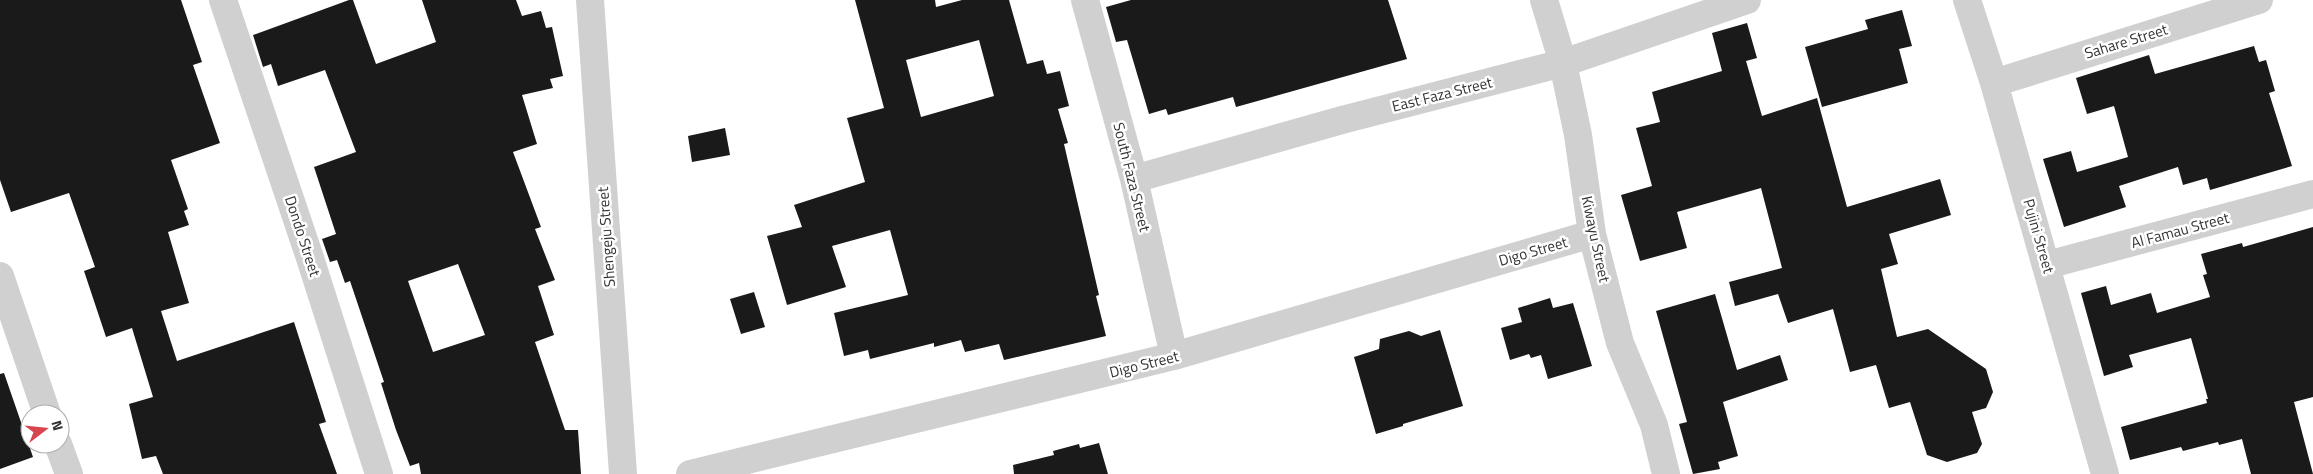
<svg xmlns="http://www.w3.org/2000/svg" width="2313" height="474" viewBox="0 0 2313 474" font-family="'Titillium Web',sans-serif">
<style>
.building{fill:#1a1a1a;fill-rule:evenodd}
.lines{fill:none;stroke-linecap:round;stroke-linejoin:round}
.street{stroke:#d0d0d0;stroke-width:28}
.labels{text-anchor:middle;dominant-baseline:central;stroke-width:5;stroke-linejoin:round;paint-order:stroke}
.street-label{font-size:15px;fill:#333;stroke:#fff}
</style>
<rect width="100%" height="100%" fill="#fff"/>
<path class="building" d="M 0,0 L 181,0 L 202,62 L 193,65 L 220,143 L 171,160 L 188,209 L 184,211 L 189,225 L 168,232 L 189,303 L 161,311 L 177,361 L 294,322 L 326,422 L 319,424 L 337,474 L 163,474 L 156,456 L 142,459 L 129,404 L 153,397 L 132,328 L 106,337 L 84,271 L 95,267 L 69,193 L 11,212 L 0,180 Z
M 349,0 L 353,0 L 376,64 L 436,42 L 422,0 L 516,0 L 522,16 L 541,11 L 546,28 L 552,27 L 563,76 L 550,79 L 553,88 L 522,95 L 537,144 L 513,152 L 541,227 L 535,229 L 555,280 L 538,286 L 554,335 L 535,342 L 565,430 L 578,430 L 581,474 L 421,474 L 419,463 L 410,466 L 396,430 L 381,383 L 384,382 L 350,281 L 345,283 L 337,260 L 330,262 L 322,239 L 336,234 L 314,167 L 356,152 L 325,70 L 278,86 L 271,64 L 263,67 L 253,35 ZM 458,264 L 485,335 L 433,352 L 408,281 Z
M 855,0 L 935,0 L 936,7 L 962,0 L 1009,0 L 1027,64 L 1043,60 L 1047,74 L 1060,71 L 1069,106 L 1058,109 L 1068,143 L 1064,144 L 1099,295 L 1096,296 L 1106,336 L 1004,360 L 999,344 L 965,352 L 961,340 L 934,347 L 934,343 L 870,359 L 868,350 L 844,356 L 834,313 L 908,295 L 890,230 L 832,246 L 846,287 L 787,305 L 767,236 L 802,227 L 794,205 L 865,182 L 847,118 L 884,108 ZM 979,40 L 994,96 L 921,117 L 906,60 Z
M 1131,0 L 1388,0 L 1407,59 L 1236,107 L 1233,97 L 1168,115 L 1166,109 L 1149,114 L 1127,40 L 1116,42 L 1106,7 Z
M 1902,10 L 1912,46 L 1899,49 L 1908,83 L 1822,107 L 1805,47 L 1868,29 L 1865,20 Z
M 1747,23 L 1757,58 L 1746,61 L 1762,116 L 1817,98 L 1847,207 L 1940,179 L 1951,215 L 1889,234 L 1898,264 L 1881,269 L 1897,337 L 1928,329 L 1986,369 L 1993,392 L 1986,408 L 1972,412 L 1982,444 L 1977,453 L 1947,462 L 1927,455 L 1910,402 L 1889,408 L 1876,365 L 1850,372 L 1833,309 L 1788,323 L 1778,294 L 1735,306 L 1729,282 L 1782,268 L 1761,188 L 1677,212 L 1687,248 L 1640,261 L 1621,195 L 1652,186 L 1636,128 L 1660,122 L 1652,92 L 1722,71 L 1712,33 Z
M 2254,46 L 2259,62 L 2266,60 L 2275,91 L 2269,93 L 2292,166 L 2210,190 L 2207,178 L 2183,185 L 2178,167 L 2119,186 L 2126,207 L 2064,227 L 2043,159 L 2071,151 L 2077,172 L 2128,157 L 2114,106 L 2087,114 L 2076,78 L 2149,55 L 2155,74 Z
M 725,128 L 730,155 L 692,162 L 688,136 Z
M 2313,227 L 2313,397 L 2294,402 L 2313,474 L 2251,474 L 2242,439 L 2219,445 L 2218,442 L 2183,451 L 2181,447 L 2130,460 L 2121,427 L 2207,403 L 2206,399 L 2208,399 L 2191,338 L 2129,355 L 2133,367 L 2104,376 L 2081,293 L 2106,286 L 2111,305 L 2151,293 L 2157,313 L 2210,297 L 2203,275 L 2207,274 L 2201,254 L 2242,243 L 2243,247 Z
M 754,292 L 765,327 L 741,334 L 730,299 Z
M 1715,294 L 1737,370 L 1780,355 L 1788,380 L 1723,402 L 1738,456 L 1718,462 L 1720,469 L 1693,474 L 1679,424 L 1687,422 L 1656,311 Z
M 1550,298 L 1553,308 L 1573,303 L 1592,366 L 1548,379 L 1541,355 L 1531,358 L 1529,354 L 1510,360 L 1501,328 L 1522,322 L 1518,308 Z
M 1440,330 L 1463,406 L 1403,424 L 1403,426 L 1376,434 L 1354,357 L 1379,349 L 1380,339 L 1409,331 L 1421,336 Z
M 4,373 L 33,457 L 0,469 L 0,374 Z
M 1099,443 L 1108,474 L 1014,474 L 1013,465 L 1054,455 L 1053,451 L 1079,444 L 1080,448 Z"/>
<g class="lines">
<path class="street" d="M 223,0 L 310,258 L 379,474
M 590,0 L 623,474
M 1085,0 L 1134,179 L 1174,356
M 1544,0 L 1563,63 L 1578,135 L 1592,234 L 1620,343 L 1654,425 L 1666,474
M 1967,0 L 1994,83 L 2105,474
M 1994,83 L 2259,0
M 1134,179 L 1342,120 L 1563,63 L 1747,0
M 2047,265 L 2313,194
M 0,276 L 47,414
M 58,444 L 69,474
M 690,474 L 1174,356 L 1592,234"/>
</g>
<g class="labels">
<g class="street-label">
<text transform="translate(2126 41) rotate(-17)">Sahare Street</text>
<text transform="translate(1442 94) rotate(-14)">East Faza Street</text>
<text transform="translate(1132 177) rotate(76)">South Faza Street</text>
<text transform="translate(2180 230) rotate(-15)">Al Famau Street</text>
<text transform="translate(303 236) rotate(72)">Dondo Street</text>
<text transform="translate(2039 236) rotate(74)">Pujini Street</text>
<text transform="translate(606 237) rotate(-94)">Shengeju Street</text>
<text transform="translate(1596 239) rotate(78)">Kiwayu Street</text>
<text transform="translate(1533 251) rotate(-16)">Digo Street</text>
<text transform="translate(1144 364) rotate(-14)">Digo Street</text>
</g>
</g>
<g transform="translate(45 429) rotate(74)"><circle r="24" fill="#ffffff" stroke="#adadad"/>
<path d="M0-4L9 19L0 12L-9 19Z" fill="#d9454f"/>
<text y="-8" font-size="14" font-weight="bold" text-anchor="middle" fill="#333333">N</text>
</g>
</svg>
